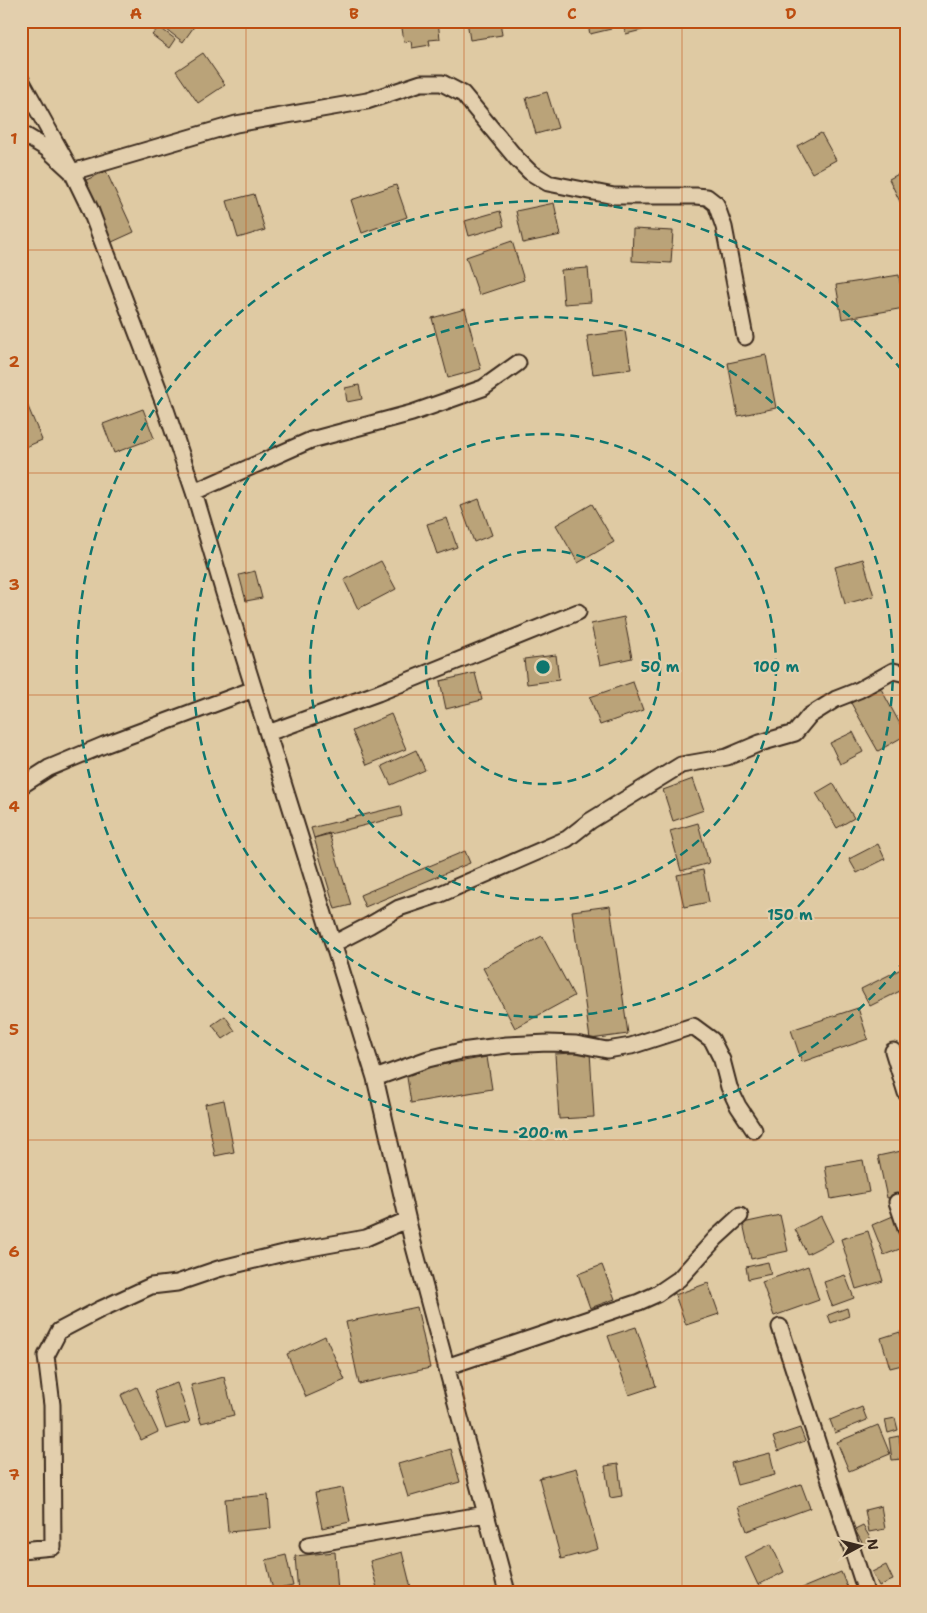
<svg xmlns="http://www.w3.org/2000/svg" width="927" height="1613" viewBox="0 0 927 1613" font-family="'Shantell Sans',sans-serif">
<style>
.building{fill:#baa379;stroke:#3b2a1e}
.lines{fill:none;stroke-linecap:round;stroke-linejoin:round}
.minor-casing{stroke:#3b2a1e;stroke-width:19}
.minor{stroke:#e3cfad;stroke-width:15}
.grid{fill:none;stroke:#bd4d10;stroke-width:1;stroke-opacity:0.55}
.ring{fill:none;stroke:#0f766e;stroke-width:2.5;stroke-dasharray:9 6}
.centre{fill:#0f766e;stroke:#e3cfad;stroke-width:2.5}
.ring-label{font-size:15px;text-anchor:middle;font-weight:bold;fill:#0f766e;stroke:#e3cfad;stroke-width:4.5;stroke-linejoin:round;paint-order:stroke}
.neatline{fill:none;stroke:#bd4d10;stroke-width:2}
.grid-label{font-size:16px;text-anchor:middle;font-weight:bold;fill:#bd4d10}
</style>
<rect width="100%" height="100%" fill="#dfcaa3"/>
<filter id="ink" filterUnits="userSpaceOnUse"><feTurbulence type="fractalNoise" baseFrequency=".02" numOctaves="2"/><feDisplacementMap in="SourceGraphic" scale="10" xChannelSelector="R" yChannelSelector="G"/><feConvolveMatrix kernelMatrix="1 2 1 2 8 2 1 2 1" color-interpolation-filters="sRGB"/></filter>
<g filter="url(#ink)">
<path class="building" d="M 155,21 L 198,21 L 183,42 Z
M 401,21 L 438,21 L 440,39 L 429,40 L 430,45 L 412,48 L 411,41 L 404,42 Z
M 467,21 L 500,21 L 502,35 L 470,40 Z
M 587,21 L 609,21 L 611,29 L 590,34 Z
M 622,21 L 653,21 L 654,27 L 626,34 Z
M 159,27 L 175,39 L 169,48 L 152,35 Z
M 203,53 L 225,85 L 198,103 L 176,71 Z
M 547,92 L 558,128 L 536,134 L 526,98 Z
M 821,133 L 836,160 L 812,173 L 797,146 Z
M 906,170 L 906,208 L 904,210 L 889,179 Z
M 106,171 L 134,232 L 112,242 L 84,181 Z
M 396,185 L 407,217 L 362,233 L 351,200 Z
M 254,194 L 265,230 L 238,238 L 227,201 Z
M 554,203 L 561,235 L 523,243 L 516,211 Z
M 500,211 L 504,226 L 469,236 L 465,221 Z
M 633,229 L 673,231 L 671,263 L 632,261 Z
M 512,241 L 524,280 L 479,295 L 466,257 Z
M 588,268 L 591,302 L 564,304 L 561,270 Z
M 899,275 L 904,308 L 842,319 L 836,285 Z
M 465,309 L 481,369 L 448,378 L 432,318 Z
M 625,331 L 631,369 L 593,374 L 587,336 Z
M 766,355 L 776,408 L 738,416 L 728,363 Z
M 359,385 L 362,399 L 347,402 L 345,388 Z
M 21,390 L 42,440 L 21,449 Z
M 143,409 L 154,438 L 114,453 L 103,424 Z
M 479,499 L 492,535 L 474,542 L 461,506 Z
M 592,504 L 614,542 L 578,563 L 556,525 Z
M 447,518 L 457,547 L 437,554 L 427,524 Z
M 863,559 L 874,596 L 845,604 L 835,567 Z
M 381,561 L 396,589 L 358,609 L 344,580 Z
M 255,571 L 262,598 L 246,601 L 239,575 Z
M 624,617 L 632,658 L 600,665 L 591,624 Z
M 556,655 L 559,680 L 527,684 L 524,659 Z
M 475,673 L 482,700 L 446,709 L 440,681 Z
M 633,682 L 643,710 L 600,725 L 590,697 Z
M 880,687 L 906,735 L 878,751 L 851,703 Z
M 391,714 L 406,749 L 367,765 L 352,731 Z
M 853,732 L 863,752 L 840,764 L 830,743 Z
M 416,750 L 425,770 L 391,785 L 382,766 Z
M 693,779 L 704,810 L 673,821 L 663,790 Z
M 833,783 L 854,818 L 837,828 L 816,793 Z
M 400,806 L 402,816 L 314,838 L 311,828 Z
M 698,823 L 709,863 L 681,871 L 670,831 Z
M 329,833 L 351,905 L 335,909 L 314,838 Z
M 878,844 L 885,859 L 857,873 L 849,859 Z
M 465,851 L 470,863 L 365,907 L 360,895 Z
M 703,870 L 709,902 L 684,907 L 677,875 Z
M 610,906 L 628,1034 L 590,1039 L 572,911 Z
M 542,936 L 574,996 L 515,1028 L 483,968 Z
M 903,968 L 906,973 L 906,988 L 870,1006 L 861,989 Z
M 858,1008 L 868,1039 L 802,1062 L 791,1030 Z
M 225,1016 L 235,1031 L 223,1039 L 212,1025 Z
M 590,1052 L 594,1117 L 559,1119 L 555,1054 Z
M 487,1057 L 492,1089 L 411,1103 L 406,1071 Z
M 224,1100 L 234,1152 L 215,1156 L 205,1104 Z
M 906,1150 L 906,1194 L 887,1198 L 878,1156 Z
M 863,1160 L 869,1192 L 831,1199 L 825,1166 Z
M 780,1215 L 788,1251 L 751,1259 L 743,1223 Z
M 821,1216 L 833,1241 L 807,1254 L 795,1229 Z
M 893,1216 L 905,1247 L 884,1255 L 872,1225 Z
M 868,1231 L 883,1281 L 856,1289 L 841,1239 Z
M 768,1262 L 771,1274 L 748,1279 L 746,1267 Z
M 602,1265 L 615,1299 L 590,1308 L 578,1274 Z
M 808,1266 L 819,1300 L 774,1316 L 762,1282 Z
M 845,1275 L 854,1298 L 832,1306 L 824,1282 Z
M 708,1283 L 719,1314 L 686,1325 L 675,1295 Z
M 417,1307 L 430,1368 L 359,1384 L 346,1322 Z
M 847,1308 L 849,1316 L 831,1323 L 828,1315 Z
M 636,1327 L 656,1386 L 629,1395 L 608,1336 Z
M 900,1332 L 906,1354 L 906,1364 L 890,1368 L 881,1338 Z
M 325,1336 L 345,1380 L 306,1397 L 287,1354 Z
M 224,1377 L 234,1415 L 201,1423 L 191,1385 Z
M 177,1383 L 190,1422 L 166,1429 L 154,1391 Z
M 137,1387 L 158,1432 L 141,1440 L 121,1395 Z
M 862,1407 L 867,1420 L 835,1433 L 830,1420 Z
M 895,1418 L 898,1430 L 888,1433 L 885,1420 Z
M 878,1425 L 890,1454 L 849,1471 L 837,1442 Z
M 800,1428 L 805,1441 L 778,1451 L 773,1437 Z
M 899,1436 L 902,1459 L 892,1460 L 889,1438 Z
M 451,1449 L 460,1482 L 408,1497 L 398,1464 Z
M 770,1453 L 775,1475 L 737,1485 L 731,1463 Z
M 618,1464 L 622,1496 L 610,1498 L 605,1466 Z
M 576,1468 L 598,1549 L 561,1559 L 539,1478 Z
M 801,1484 L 810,1508 L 747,1531 L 738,1507 Z
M 343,1488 L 350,1522 L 322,1528 L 315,1493 Z
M 268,1495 L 271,1528 L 228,1532 L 225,1499 Z
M 881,1506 L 885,1529 L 869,1532 L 865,1510 Z
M 863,1526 L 872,1541 L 864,1546 L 855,1530 Z
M 771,1544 L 784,1572 L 758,1585 L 745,1557 Z
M 335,1552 L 338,1592 L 298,1592 L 295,1556 Z
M 402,1552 L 412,1592 L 378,1592 L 370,1561 Z
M 286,1555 L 293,1586 L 273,1590 L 266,1560 Z
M 886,1565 L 893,1580 L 879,1586 L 872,1572 Z
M 841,1572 L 849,1592 L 793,1592 Z"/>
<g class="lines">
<defs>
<path id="minor" d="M 21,80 L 72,172 L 236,124 L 367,101 L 421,83 L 442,83 L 463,94 L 516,158 L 530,172 L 548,183 L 614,196 L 696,196 L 707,197 L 716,204 L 724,227 L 745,337
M 21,133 L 46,148 L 72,172 L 90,209 L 163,401 L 194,492 L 224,593 L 375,1078 L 413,1243 L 507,1592
M 194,492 L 311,440 L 412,413 L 483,388 L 518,363
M 268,733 L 378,693 L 578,612
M 21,786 L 49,768 L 104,745 L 254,689
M 333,944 L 370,925 L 399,908 L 438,895 L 567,839 L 590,821 L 681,765 L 727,757 L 760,743 L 795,733 L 809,716 L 836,699 L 859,690 L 893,671 L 906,674
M 893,1051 L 906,1093
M 375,1078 L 428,1059 L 461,1051 L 507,1045 L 548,1043 L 576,1044 L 607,1050 L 631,1046 L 693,1026 L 712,1040 L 722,1060 L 729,1087 L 738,1106 L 754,1130
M 897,1202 L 906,1229
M 780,1327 L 866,1592
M 446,1367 L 639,1302 L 657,1294 L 679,1279 L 716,1238 L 740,1216
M 308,1545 L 486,1514
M 21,1550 L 53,1547 L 52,1405 L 46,1356 L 59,1331 L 101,1309 L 151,1286 L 177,1283 L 218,1269 L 288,1252 L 366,1238 L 407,1220"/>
</defs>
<use href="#minor" class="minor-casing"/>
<use href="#minor" class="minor"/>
</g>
</g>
<path class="grid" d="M 246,21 L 246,1592M 464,21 L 464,1592M 682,21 L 682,1592M 21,250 L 906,250M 21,473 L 906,473M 21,695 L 906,695M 21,918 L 906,918M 21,1140 L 906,1140M 21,1363 L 906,1363"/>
<g class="ring">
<circle cx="543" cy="667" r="117"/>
<circle cx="543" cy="667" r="233"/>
<circle cx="543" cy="667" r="350"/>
<path d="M905 960A466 466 0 1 1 905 374"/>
</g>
<circle cx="543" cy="667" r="8" class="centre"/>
<g class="ring-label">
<text x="660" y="672">50 m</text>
<text x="776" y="672">100 m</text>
<text x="790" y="920">150 m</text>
<text x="543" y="1138">200 m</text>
</g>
<rect width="927" height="1613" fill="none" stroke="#e3cfad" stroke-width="55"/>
<g transform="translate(860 1546) rotate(83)" stroke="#e3cfad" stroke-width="4" paint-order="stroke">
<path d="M0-4L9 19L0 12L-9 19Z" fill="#3b2a1e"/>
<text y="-8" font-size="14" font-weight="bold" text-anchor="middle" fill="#3b2a1e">N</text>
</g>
<rect x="28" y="28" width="872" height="1558" class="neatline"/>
<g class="grid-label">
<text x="136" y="19">A</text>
<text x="354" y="19">B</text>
<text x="572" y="19">C</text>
<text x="791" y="19">D</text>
<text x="14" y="144">1</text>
<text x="14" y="367">2</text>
<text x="14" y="590">3</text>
<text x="14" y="812">4</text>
<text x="14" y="1035">5</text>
<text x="14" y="1257">6</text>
<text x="14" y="1480">7</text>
</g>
</svg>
